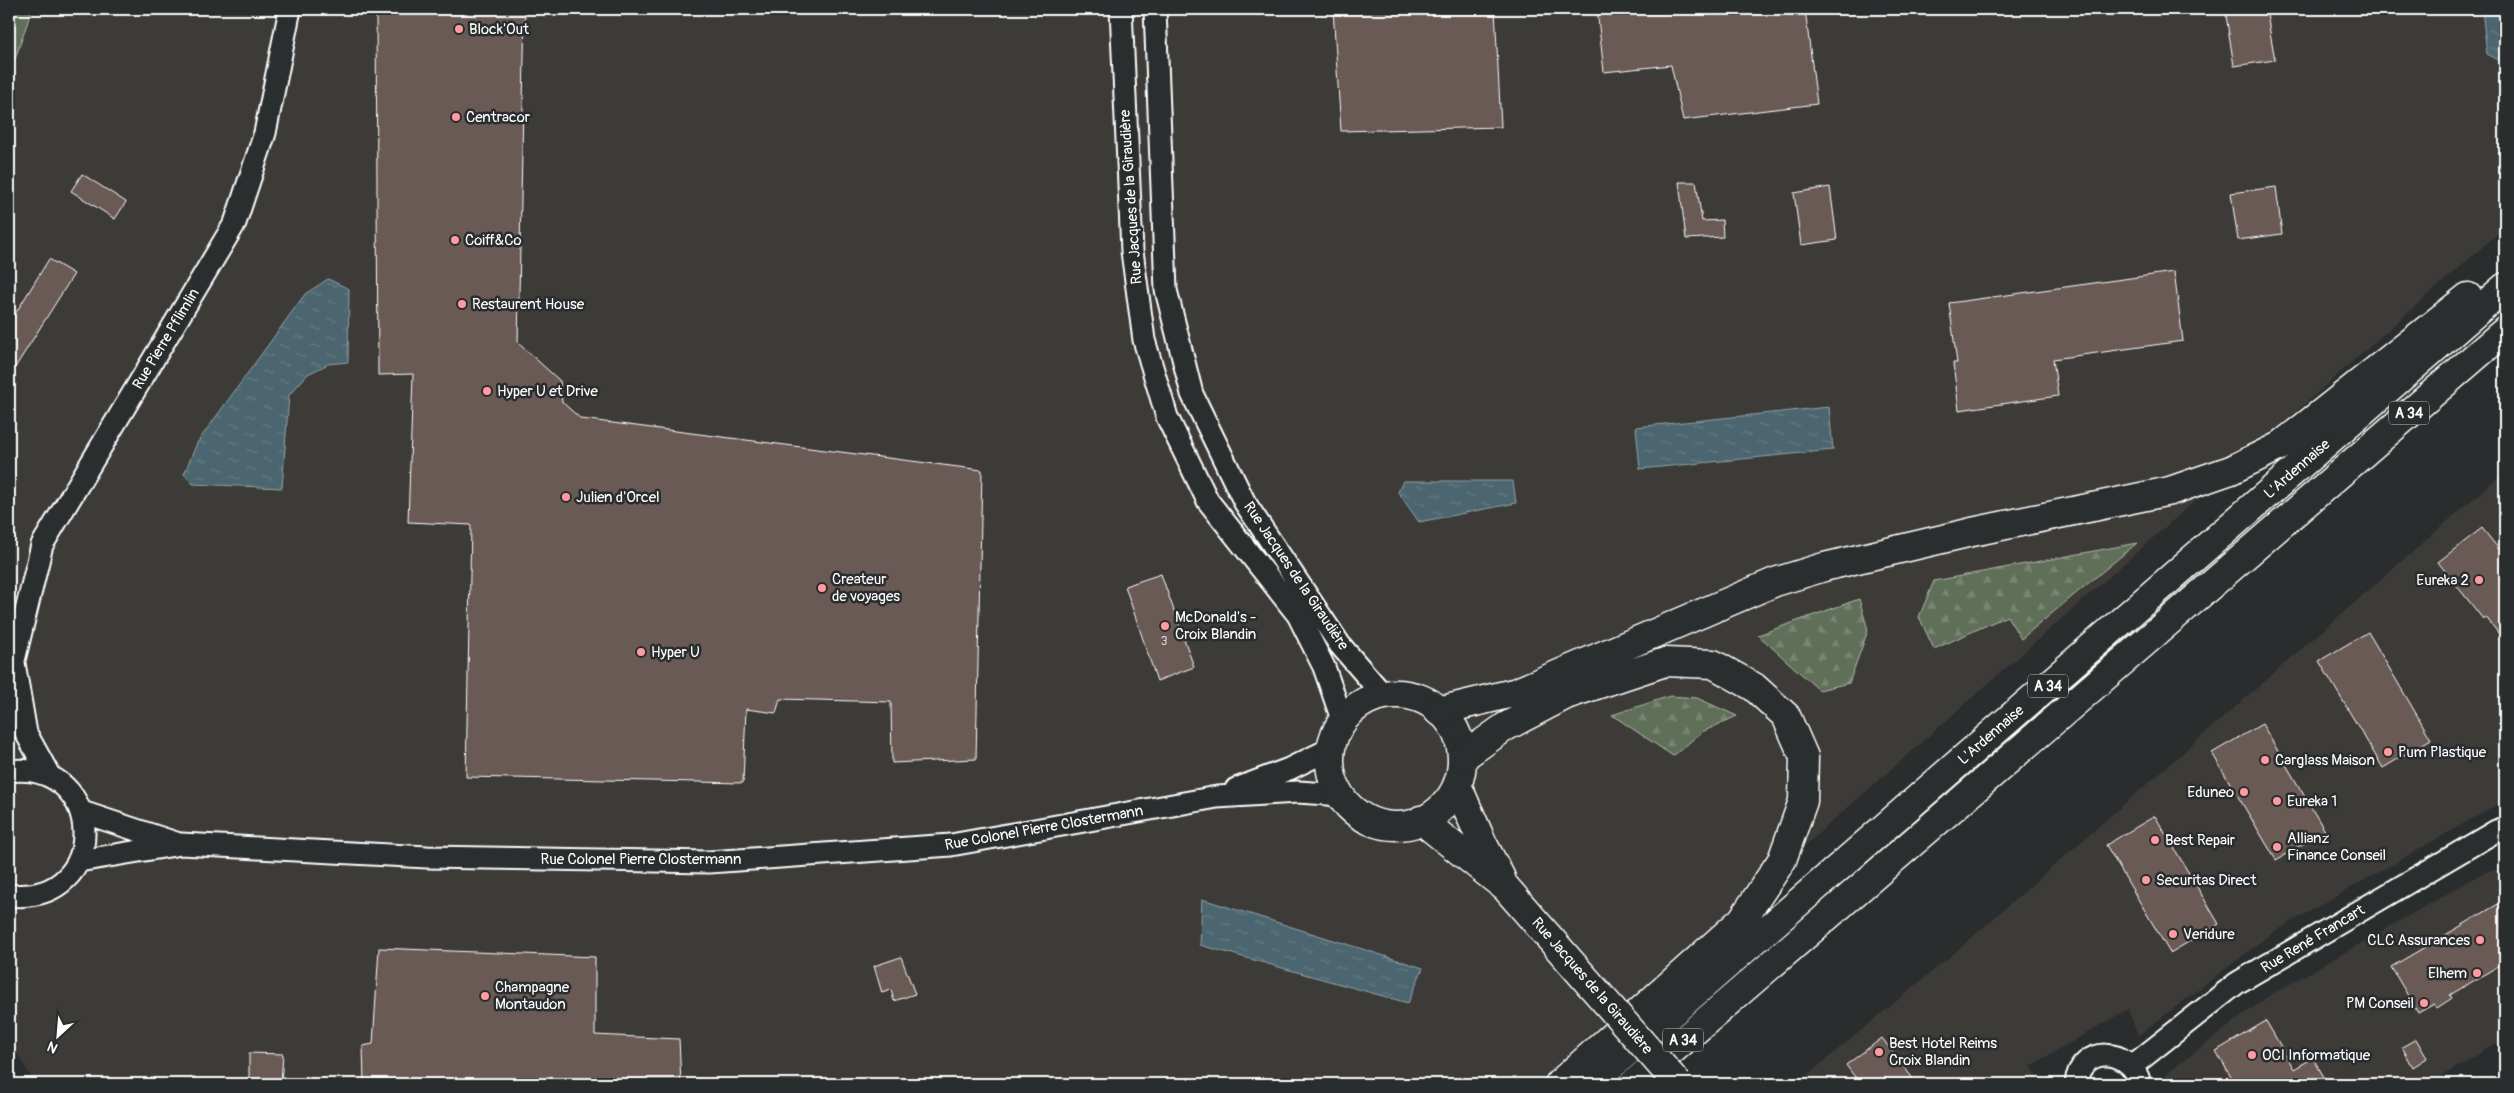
<svg xmlns="http://www.w3.org/2000/svg" width="2514" height="1093" viewBox="0 0 2514 1093" font-family="Pangolin,sans-serif">
<style>
.built{fill:#3e3a39}
.green{fill:#607059;stroke:#b0b8ac}
.forest{fill:url(#forest-firs);stroke:#b0b8ac}
.water{fill:url(#water-ripples);stroke:#93a3a9}
.building{fill:#6b5a54;stroke:#fff}
.lines{fill:none;stroke-linecap:round;stroke-linejoin:round}
.street-casing{stroke:#fff;stroke-width:25}
.secondary-casing{stroke:#fff;stroke-width:31}
.highway-casing{stroke:#fff;stroke-width:31}
.street{stroke:#2a2d2e;stroke-width:21}
.secondary{stroke:#2a2d2e;stroke-width:28}
.highway{stroke:#2a2d2e;stroke-width:28}
.secondary-bridge-casing{stroke:#fff;stroke-width:31;stroke-linecap:butt}
.secondary-bridge{stroke:#2a2d2e;stroke-width:28}
.poi-dot{fill:#ff9aa2;stroke:#2a2d2e;stroke-width:2}
.labels{text-anchor:middle;dominant-baseline:central;stroke-width:5;stroke-linejoin:round;paint-order:stroke}
.number-label{font-size:12px;fill:#dad6d4}
.shield{fill:#2a2d2e;stroke:#bfc0c0;stroke-width:1}
.shield-label{font-size:14px;font-weight:bold;fill:#fff}
.poi-label{font-size:15px;fill:#fff;stroke:#2a2d2e;text-anchor:start}
.street-label{font-size:15px;fill:#fff;stroke:#2a2d2e}
</style>
<defs>
<pattern id="forest-firs" width="22" height="20" patternUnits="userSpaceOnUse" patternTransform="scale(1.25)"><rect width="22" height="20" fill="#607059"/><path d="M5 1l3.5 6h-7zM16 11l3.5 6h-7z" fill="#788572"/></pattern>
<pattern id="water-ripples" width="26" height="14" patternUnits="userSpaceOnUse" patternTransform="scale(1.25)"><rect width="26" height="14" fill="#4b666f"/><path d="M2 4q2-2 4 0t4 0M15 11q2-2 4 0t4 0" fill="none" stroke="#667d85"/></pattern>
</defs>
<rect width="100%" height="100%" fill="#2a2d2e"/>
<filter id="ink" filterUnits="userSpaceOnUse"><feTurbulence type="fractalNoise" baseFrequency=".02" numOctaves="2"/><feDisplacementMap in="SourceGraphic" scale="10" xChannelSelector="R" yChannelSelector="G"/><feConvolveMatrix kernelMatrix="1 2 1 2 8 2 1 2 1" color-interpolation-filters="sRGB"/></filter>
<g filter="url(#ink)">
<path class="built" d="M 9,9 L 2505,9 L 2505,227 L 1535,1084 L 35,1084 L 9,1039 Z
M 2505,471 L 2505,800 L 2272,933 L 2138,1036 L 2128,1009 L 2031,1066 L 2041,1084 L 1806,1084 L 1804,1078 L 1947,959 Z
M 2501,869 L 2505,869 L 2505,1038 L 2429,1084 L 2170,1084 L 2165,1075 L 2267,997 L 2485,872 Z"/>
<path class="green" d="M 9,9 L 32,9 L 9,77 Z"/>
<path class="forest" d="M 2137,543 L 2021,639 L 2007,616 L 1934,649 L 1919,617 L 1934,581 Z
M 1859,599 L 1868,630 L 1849,683 L 1819,690 L 1758,635 Z
M 1670,696 L 1697,698 L 1737,716 L 1702,732 L 1673,756 L 1612,715 Z"/>
<path class="water" d="M 2482,9 L 2505,9 L 2505,56 L 2499,60 L 2487,54 Z
M 328,279 L 349,289 L 348,362 L 328,364 L 308,374 L 289,395 L 282,488 L 193,484 L 184,474 L 197,443 L 305,294 Z
M 1829,407 L 1833,450 L 1640,469 L 1636,427 Z
M 1403,481 L 1513,481 L 1516,503 L 1419,522 L 1398,492 Z
M 1202,899 L 1423,968 L 1408,1003 L 1200,945 Z"/>
<path class="building" d="M 376,9 L 525,9 L 518,343 L 560,381 L 562,402 L 581,419 L 982,470 L 976,759 L 892,763 L 891,702 L 780,699 L 776,713 L 746,709 L 743,783 L 466,777 L 471,525 L 408,522 L 413,374 L 378,375 Z
M 1333,9 L 1495,9 L 1501,127 L 1341,131 Z
M 1597,9 L 1805,9 L 1817,104 L 1683,120 L 1671,65 L 1604,72 Z
M 2225,9 L 2266,9 L 2275,60 L 2234,66 Z
M 82,174 L 126,202 L 115,219 L 71,191 Z
M 1679,182 L 1696,182 L 1702,221 L 1722,220 L 1723,237 L 1686,239 Z
M 1830,187 L 1837,240 L 1801,245 L 1794,193 Z
M 2276,187 L 2282,234 L 2238,240 L 2231,193 Z
M 49,259 L 74,274 L 9,377 L 9,324 Z
M 2174,272 L 2183,341 L 2053,359 L 2058,396 L 1959,410 L 1953,363 L 1957,363 L 1949,303 Z
M 2482,528 L 2505,557 L 2505,642 L 2486,617 L 2483,619 L 2438,562 Z
M 1161,574 L 1194,667 L 1157,681 L 1125,586 Z
M 2368,632 L 2431,739 L 2383,768 L 2319,661 Z
M 2262,724 L 2325,831 L 2276,860 L 2212,753 Z
M 2155,816 L 2219,924 L 2170,953 L 2106,845 Z
M 2505,900 L 2505,962 L 2450,995 L 2452,998 L 2437,1008 L 2434,1004 L 2418,1013 L 2391,967 Z
M 379,948 L 595,957 L 595,1035 L 679,1039 L 681,1084 L 364,1084 L 363,1046 L 373,1044 Z
M 901,957 L 915,994 L 894,1001 L 891,990 L 882,993 L 874,966 Z
M 2266,1021 L 2294,1069 L 2313,1058 L 2328,1084 L 2235,1084 L 2216,1051 Z
M 1882,1038 L 1917,1084 L 1860,1084 L 1846,1065 Z
M 2416,1039 L 2427,1058 L 2413,1067 L 2402,1047 Z
M 249,1053 L 283,1054 L 281,1084 L 249,1084 Z"/>
<g class="lines">
<defs>
<path id="street" d="M 1121,9 L 1132,251 L 1144,340 L 1167,417 L 1208,501 L 1298,615 L 1324,667 L 1343,722
M 1155,9 L 1166,290 L 1192,394 L 1245,503 L 1340,645 L 1384,696
M 14,663 L 26,733 L 49,775
M 9,681 L 42,545 L 235,223 L 265,133 L 290,9
M 9,771 C 107,759 111,906 9,895
M 1236,789 L 1289,769 L 1332,748
M 82,812 L 176,843
M 79,861 L 181,844 L 427,857 L 709,862 L 951,845 L 1217,797 L 1298,792 L 1342,795
M 2132,1066 L 2237,983 L 2496,831 L 2505,830
M 2076,1084 C 2079,1045 2132,1046 2140,1084"/>
<path id="secondary" d="M1330 760a66 66 0 1 1 132 0a66 66 0 1 1-132 0Z
M 1457,785 L 1482,842 L 1501,878
M 1421,820 L 1506,888 L 1589,983"/>
<path id="highway" d="M 1438,711 L 1517,692 L 1775,582 L 1824,567 L 1972,532 L 2170,491 L 2231,470 L 2280,446 L 2468,297
M 1463,757 L 1505,727 L 1566,695 L 1665,662 L 1713,664 L 1754,687 L 1786,716 L 1804,757 L 1803,801 L 1782,860 L 1742,920 L 1559,1084
M 1590,1084 L 2505,287
M 1633,1084 L 2505,331"/>
</defs>
<use href="#street" class="street-casing"/>
<use href="#secondary" class="secondary-casing"/>
<use href="#highway" class="highway-casing"/>
<use href="#street" class="street"/>
<use href="#secondary" class="secondary"/>
<use href="#highway" class="highway"/>
<defs>
<path id="secondary-bridge" d="M 1589,983 L 1678,1084"/>
</defs>
<use href="#secondary-bridge" class="secondary-bridge-casing"/>
<use href="#secondary-bridge" class="secondary-bridge"/>
</g>
</g>
<g class="poi-dot">
<circle cx="459" cy="29" r="5"/>
<circle cx="456" cy="117" r="5"/>
<circle cx="455" cy="240" r="5"/>
<circle cx="462" cy="304" r="5"/>
<circle cx="487" cy="391" r="5"/>
<circle cx="566" cy="497" r="5"/>
<circle cx="2479" cy="580" r="5"/>
<circle cx="822" cy="588" r="5"/>
<circle cx="1165" cy="626" r="5"/>
<circle cx="641" cy="652" r="5"/>
<circle cx="2388" cy="752" r="5"/>
<circle cx="2265" cy="760" r="5"/>
<circle cx="2244" cy="792" r="5"/>
<circle cx="2277" cy="801" r="5"/>
<circle cx="2155" cy="840" r="5"/>
<circle cx="2277" cy="847" r="5"/>
<circle cx="2146" cy="880" r="5"/>
<circle cx="2173" cy="934" r="5"/>
<circle cx="2480" cy="940" r="5"/>
<circle cx="2477" cy="973" r="5"/>
<circle cx="485" cy="996" r="5"/>
<circle cx="2424" cy="1003" r="5"/>
<circle cx="1879" cy="1052" r="5"/>
<circle cx="2252" cy="1055" r="5"/>
</g>
<g class="labels">
<g class="number-label">
<text x="1164" y="641">3</text>
</g>
<g class="shield">
<rect x="2389" y="401.5" width="40" height="23" rx="4"/>
<rect x="2028" y="674.5" width="40" height="23" rx="4"/>
<rect x="1663" y="1028.5" width="40" height="23" rx="4"/>
</g>
<g class="shield-label">
<text x="2409" y="413">A 34</text>
<text x="2048" y="686">A 34</text>
<text x="1683" y="1040">A 34</text>
</g>
<g class="poi-label">
<text x="469" y="29">Block'Out</text>
<text x="466" y="117">Centracor</text>
<text x="465" y="240">Coiff&amp;Co</text>
<text x="472" y="304">Restaurent House</text>
<text x="497" y="391">Hyper U et Drive</text>
<text x="576" y="497">Julien d'Orcel</text>
<text x="832" y="579">Createur<tspan x="832" dy="17">de voyages</tspan></text>
<text x="2469" y="580" text-anchor="end">Eureka 2</text>
<text x="1175" y="617">McDonald's -<tspan x="1175" dy="17">Croix Blandin</tspan></text>
<text x="651" y="652">Hyper U</text>
<text x="2398" y="752">Pum Plastique</text>
<text x="2275" y="760">Carglass Maison</text>
<text x="2234" y="792" text-anchor="end">Eduneo</text>
<text x="2287" y="801">Eureka 1</text>
<text x="2287" y="838">Allianz<tspan x="2287" dy="17">Finance Conseil</tspan></text>
<text x="2165" y="840">Best Repair</text>
<text x="2156" y="880">Securitas Direct</text>
<text x="2183" y="934">Veridure</text>
<text x="2470" y="940" text-anchor="end">CLC Assurances</text>
<text x="2467" y="973" text-anchor="end">Elhem</text>
<text x="495" y="987">Champagne<tspan x="495" dy="17">Montaudon</tspan></text>
<text x="2414" y="1003" text-anchor="end">PM Conseil</text>
<text x="1889" y="1043">Best Hotel Reims<tspan x="1889" dy="17">Croix Blandin</tspan></text>
<text x="2262" y="1055">OCI Informatique</text>
</g>
<g class="street-label">
<text transform="translate(1131 197) rotate(-94)">Rue Jacques de la Giraudière</text>
<text transform="translate(166 339) rotate(-59)">Rue Pierre Pflimlin</text>
<text transform="translate(2297 469) rotate(-41)">L'Ardennaise</text>
<text transform="translate(1296 576) rotate(56)">Rue Jacques de la Giraudière</text>
<text transform="translate(1991 735) rotate(-41)">L'Ardennaise</text>
<text transform="translate(1044 828) rotate(-10)">Rue Colonel Pierre Clostermann</text>
<text x="641" y="859">Rue Colonel Pierre Clostermann</text>
<text transform="translate(2313 939) rotate(-31)">Rue René Francart</text>
<text transform="translate(1592 986) rotate(49)">Rue Jacques de la Giraudière</text>
</g>
</g>
<rect width="2514" height="1093" fill="none" stroke="#2a2d2e" stroke-width="30"/>
<rect x="15" y="15" width="2484" height="1063" fill="none" stroke="#fff" stroke-width="2" filter="url(#ink)"/>
<g transform="translate(58 1036) rotate(206)" stroke="#2a2d2e" stroke-width="4" paint-order="stroke">
<path d="M0-4L9 19L0 12L-9 19Z" fill="#ffffff"/>
<text y="-8" font-size="14" font-weight="bold" text-anchor="middle" fill="#ffffff">N</text>
</g>
</svg>
